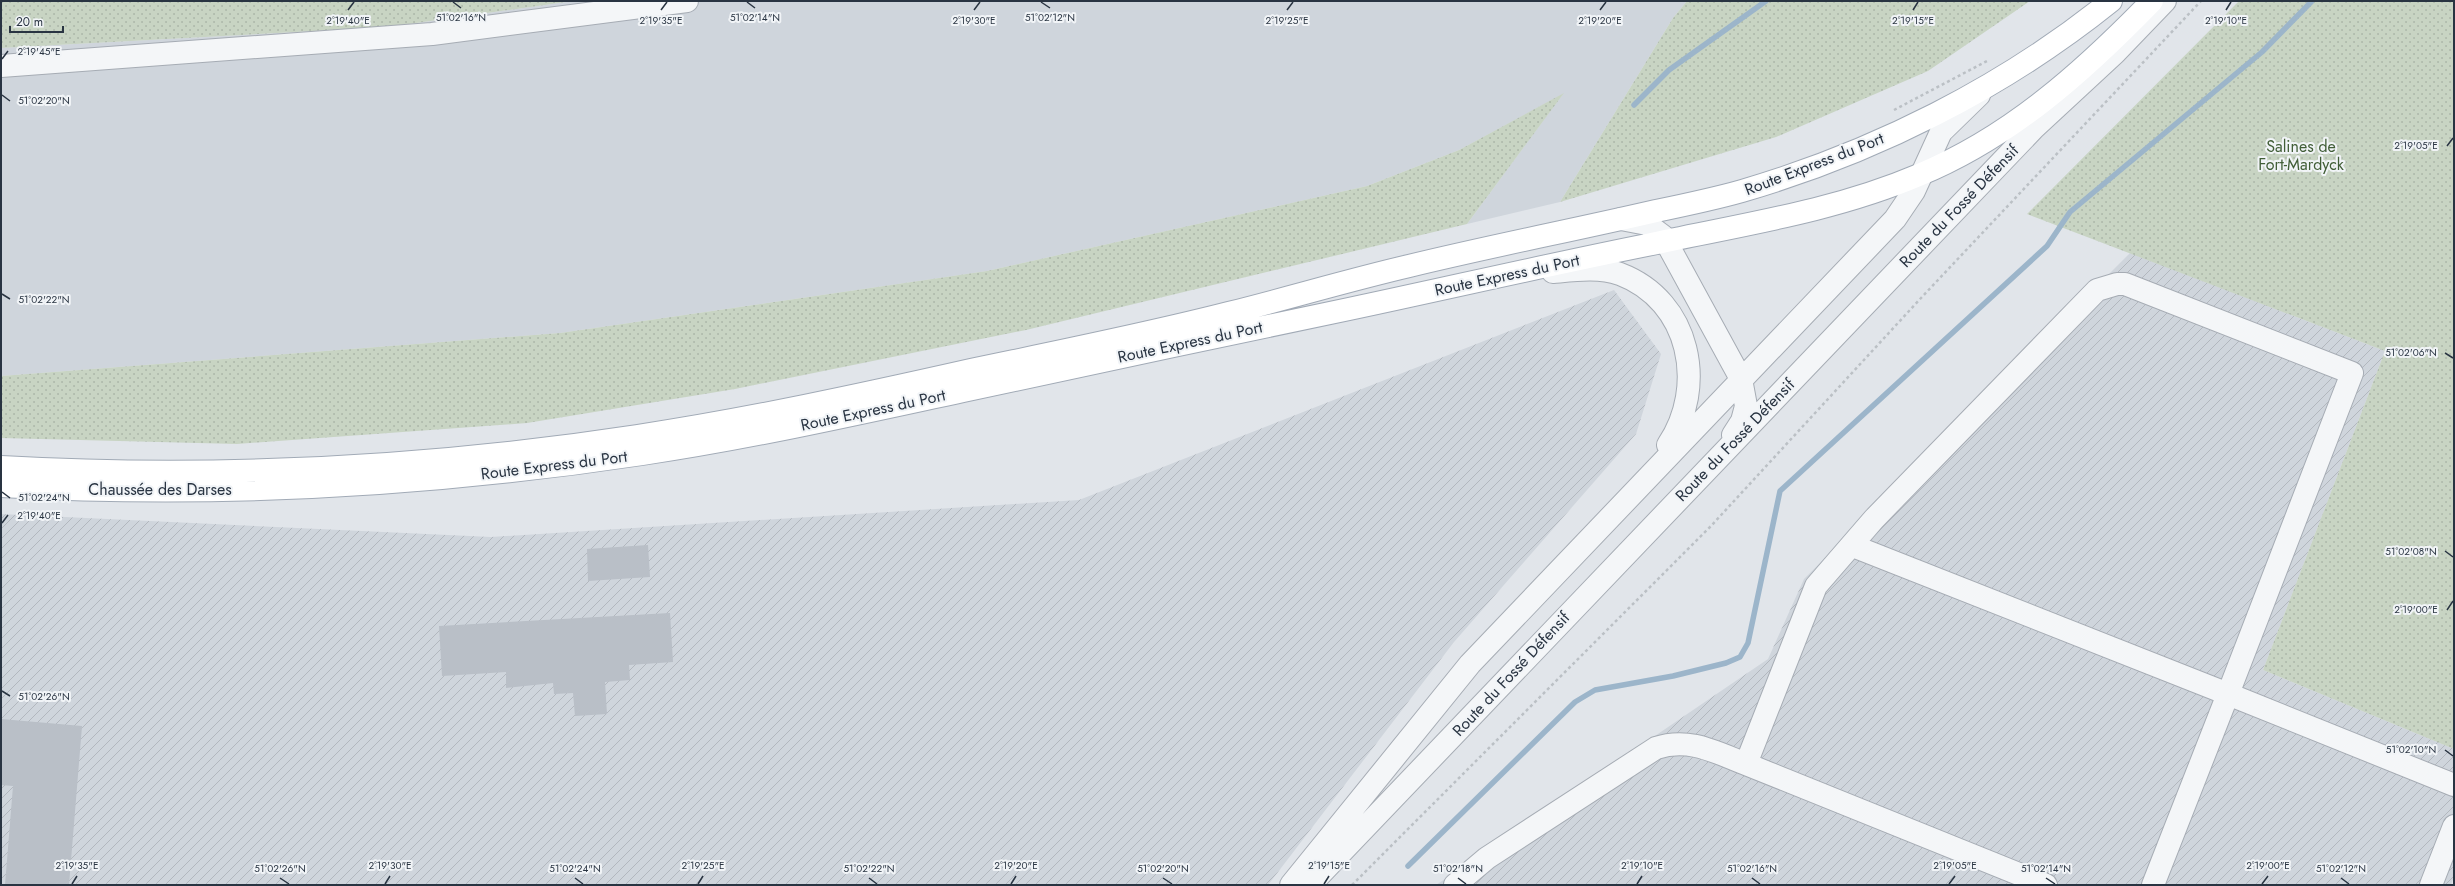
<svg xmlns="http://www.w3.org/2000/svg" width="2455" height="886" viewBox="0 0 2455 886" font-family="Jost,sans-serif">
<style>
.built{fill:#cfd5dc}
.industrial{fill:url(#industrial-furrows)}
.grass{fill:url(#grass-dots)}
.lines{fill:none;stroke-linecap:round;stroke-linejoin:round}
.stream{stroke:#9cb5ca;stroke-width:5.5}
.building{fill:#b9bfc7}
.minor-casing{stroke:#a6acb4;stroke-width:24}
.major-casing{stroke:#a1aab6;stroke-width:24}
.path{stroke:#bbc0c5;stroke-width:2.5;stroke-dasharray:3 3;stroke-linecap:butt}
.minor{stroke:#f4f6f8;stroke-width:22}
.major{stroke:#fff;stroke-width:22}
.ticks{fill:none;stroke:#293442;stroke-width:1.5}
.labels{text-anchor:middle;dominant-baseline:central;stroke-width:4;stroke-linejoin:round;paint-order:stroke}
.park-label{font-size:16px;fill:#415e37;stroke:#f1f4f7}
.street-label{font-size:16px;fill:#293442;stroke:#f1f4f7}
.ticks-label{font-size:10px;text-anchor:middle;fill:#293442;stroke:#f1f4f7;stroke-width:4;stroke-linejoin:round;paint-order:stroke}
</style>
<defs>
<pattern id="industrial-furrows" width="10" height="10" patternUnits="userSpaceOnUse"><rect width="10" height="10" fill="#cfd5dc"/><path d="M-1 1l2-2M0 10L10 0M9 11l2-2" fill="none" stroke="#b2b7be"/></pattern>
<pattern id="grass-dots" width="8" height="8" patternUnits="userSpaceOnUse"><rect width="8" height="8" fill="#c8d4c3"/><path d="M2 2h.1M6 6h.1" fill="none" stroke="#acb7a9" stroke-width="1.8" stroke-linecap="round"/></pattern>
</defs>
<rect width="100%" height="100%" fill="#e1e5ea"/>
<path class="built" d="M 573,1 L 1687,1 L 1673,18 L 1560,202 L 1467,224 L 1563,94 L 1459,150 L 1367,186 L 987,271 L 560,333 L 1,376 L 1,48 L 388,27 Z"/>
<path class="industrial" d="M 2130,253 L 2385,351 L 2263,670 L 2454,749 L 2454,876 L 2451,885 L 1436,885 L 1768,659 L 1804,579 Z
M 1614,290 L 1661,354 L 1636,434 L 1454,642 L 1268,885 L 1,885 L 1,514 L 491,537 L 1079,500 Z"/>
<path class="grass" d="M 1,1 L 573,1 L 388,27 L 1,48 Z
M 1687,1 L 2030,1 L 1928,71 L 1776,137 L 1560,202 L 1673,18 Z
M 2239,1 L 2454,1 L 2454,749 L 2263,670 L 2385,351 L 2027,214 Z
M 1564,93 L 1467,224 L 1026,330 L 735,389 L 527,423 L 237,444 L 1,438 L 1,376 L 560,333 L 987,271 L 1367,186 L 1459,150 Z"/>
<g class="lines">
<path class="stream" d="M 1634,105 L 1669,70 L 1766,1
M 1408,866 L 1575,702 L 1595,690 L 1673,676 L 1726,663 L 1740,657 L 1748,643 L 1780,491 L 2047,246 L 2070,212 L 2262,52 L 2312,1"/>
</g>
<path class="building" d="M 648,545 L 650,577 L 588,581 L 587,549 Z
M 670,613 L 673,662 L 629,665 L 630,680 L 605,682 L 607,714 L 575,716 L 573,693 L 554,694 L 553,683 L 506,688 L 506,672 L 442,676 L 439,626 Z
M 1,719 L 82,726 L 69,885 L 5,885 L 13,786 L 1,785 Z"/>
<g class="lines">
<defs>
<path id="minor" d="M 1,66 L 432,34 L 687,1
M 1621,219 L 1647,224 L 1663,236 L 1741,379 L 1746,406 L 1742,421 L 1733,435
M 1553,272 C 1576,270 1599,267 1620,274 C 1691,301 1707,387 1668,445
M 1853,546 L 2228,694 L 2352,373 L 2125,284 L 2117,284 L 2097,290 L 1874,519 L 1816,586 L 1746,764 L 2046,885
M 1291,885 L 1470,664 L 1895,219 L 1914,191 L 1941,132 L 1979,95
M 1310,885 L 2034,128 L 2115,53 L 2165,1
M 1455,885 L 1487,858 L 1656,748 C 1689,737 1715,752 1746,764
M 2153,885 L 2228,694 L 2454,785
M 2431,885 L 2454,826"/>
<path id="major" d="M 1,467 C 213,479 427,468 637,436 C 749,419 860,395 971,370 C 1057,352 1143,335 1229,313 C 1289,298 1349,280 1409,266 C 1491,246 1574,230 1656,211 C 1685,205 1714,199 1742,191 C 1875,152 2003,88 2111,1
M 1,486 C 215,498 430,486 642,454 C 750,438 856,414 963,391 C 1092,363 1220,336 1349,309 C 1448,288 1547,265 1647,245 C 1739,225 1832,212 1919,175 C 2011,137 2084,71 2152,1"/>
</defs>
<use href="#minor" class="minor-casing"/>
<use href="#major" class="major-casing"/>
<path class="path" d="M 1894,110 L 1987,61
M 1352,885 L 1711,526 L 1921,298 L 2201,1"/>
<use href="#minor" class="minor"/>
<use href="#major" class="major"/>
</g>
<path class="ticks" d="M 453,2 L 461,8M 747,2 L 755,8M 1041,2 L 1050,8M 348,10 L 354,2M 661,10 L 667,2M 974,10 L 980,2M 1287,10 L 1293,2M 1600,10 L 1606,2M 1913,10 L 1918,2M 2226,10 L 2231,2M 2,59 L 8,51M 2,95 L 10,101M 2447,146 L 2453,138M 2,294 L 10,299M 2445,353 L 2453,358M 2,492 L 10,498M 2,523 L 8,515M 2445,551 L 2453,557M 2447,610 L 2453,601M 2,691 L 10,696M 2445,750 L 2453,756M 280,878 L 289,884M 575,878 L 583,884M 869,878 L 877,884M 1163,878 L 1172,884M 1458,878 L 1466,884M 1752,878 L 1760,884M 2046,878 L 2055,884M 2341,878 L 2349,884M 72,884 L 77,876M 385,884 L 390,876M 698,884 L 703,876M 1011,884 L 1016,876M 1324,884 L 1329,876M 1637,884 L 1642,876M 1949,884 L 1955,876M 2262,884 L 2268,876"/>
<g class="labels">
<g class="park-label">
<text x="2301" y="146">Salines de<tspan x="2301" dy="18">Fort-Mardyck</tspan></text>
</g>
<g class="street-label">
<text transform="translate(1814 164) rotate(-21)">Route Express du Port</text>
<text transform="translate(1959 206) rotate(-46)">Route du Fossé Défensif</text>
<text transform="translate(1507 275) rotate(-12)">Route Express du Port</text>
<text transform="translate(1190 342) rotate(-12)">Route Express du Port</text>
<text transform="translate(873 410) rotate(-12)">Route Express du Port</text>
<text transform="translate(1735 440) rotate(-46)">Route du Fossé Défensif</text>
<text transform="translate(554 465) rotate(-7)">Route Express du Port</text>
<text x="160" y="489">Chaussée des Darses</text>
<text transform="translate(1511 674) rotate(-47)">Route du Fossé Défensif</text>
</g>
</g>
<g class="ticks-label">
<text x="1050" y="21">51°02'12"N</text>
<text x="461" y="21">51°02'16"N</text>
<text x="755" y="21">51°02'14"N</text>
<text x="348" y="24">2°19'40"E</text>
<text x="661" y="24">2°19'35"E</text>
<text x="974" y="24">2°19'30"E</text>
<text x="1287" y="24">2°19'25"E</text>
<text x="1600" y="24">2°19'20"E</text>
<text x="1913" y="24">2°19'15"E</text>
<text x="2226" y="24">2°19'10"E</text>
<text x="39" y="55">2°19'45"E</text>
<text x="44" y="104">51°02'20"N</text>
<text x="2416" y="149">2°19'05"E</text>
<text x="44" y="303">51°02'22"N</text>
<text x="2411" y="356">51°02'06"N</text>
<text x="44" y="501">51°02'24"N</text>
<text x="39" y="519">2°19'40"E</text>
<text x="2411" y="555">51°02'08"N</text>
<text x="2416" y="613">2°19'00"E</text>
<text x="44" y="700">51°02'26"N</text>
<text x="2411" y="753">51°02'10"N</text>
<text x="77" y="869">2°19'35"E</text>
<text x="390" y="869">2°19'30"E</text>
<text x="703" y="869">2°19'25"E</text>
<text x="1016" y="869">2°19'20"E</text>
<text x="1329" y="869">2°19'15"E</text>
<text x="1642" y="869">2°19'10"E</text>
<text x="1955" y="869">2°19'05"E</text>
<text x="2268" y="869">2°19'00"E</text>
<text x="280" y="872">51°02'26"N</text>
<text x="575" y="872">51°02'24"N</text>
<text x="869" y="872">51°02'22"N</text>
<text x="1163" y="872">51°02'20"N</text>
<text x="1458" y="872">51°02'18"N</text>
<text x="1752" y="872">51°02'16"N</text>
<text x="2046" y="872">51°02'14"N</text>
<text x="2341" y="872">51°02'12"N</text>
</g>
<rect width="2455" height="886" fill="none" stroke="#293442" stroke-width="4"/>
<path d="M10 26v6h53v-6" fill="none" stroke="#293442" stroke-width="2"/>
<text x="16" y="26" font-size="12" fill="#293442" stroke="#f1f4f7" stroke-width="3" paint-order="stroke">20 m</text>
</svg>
